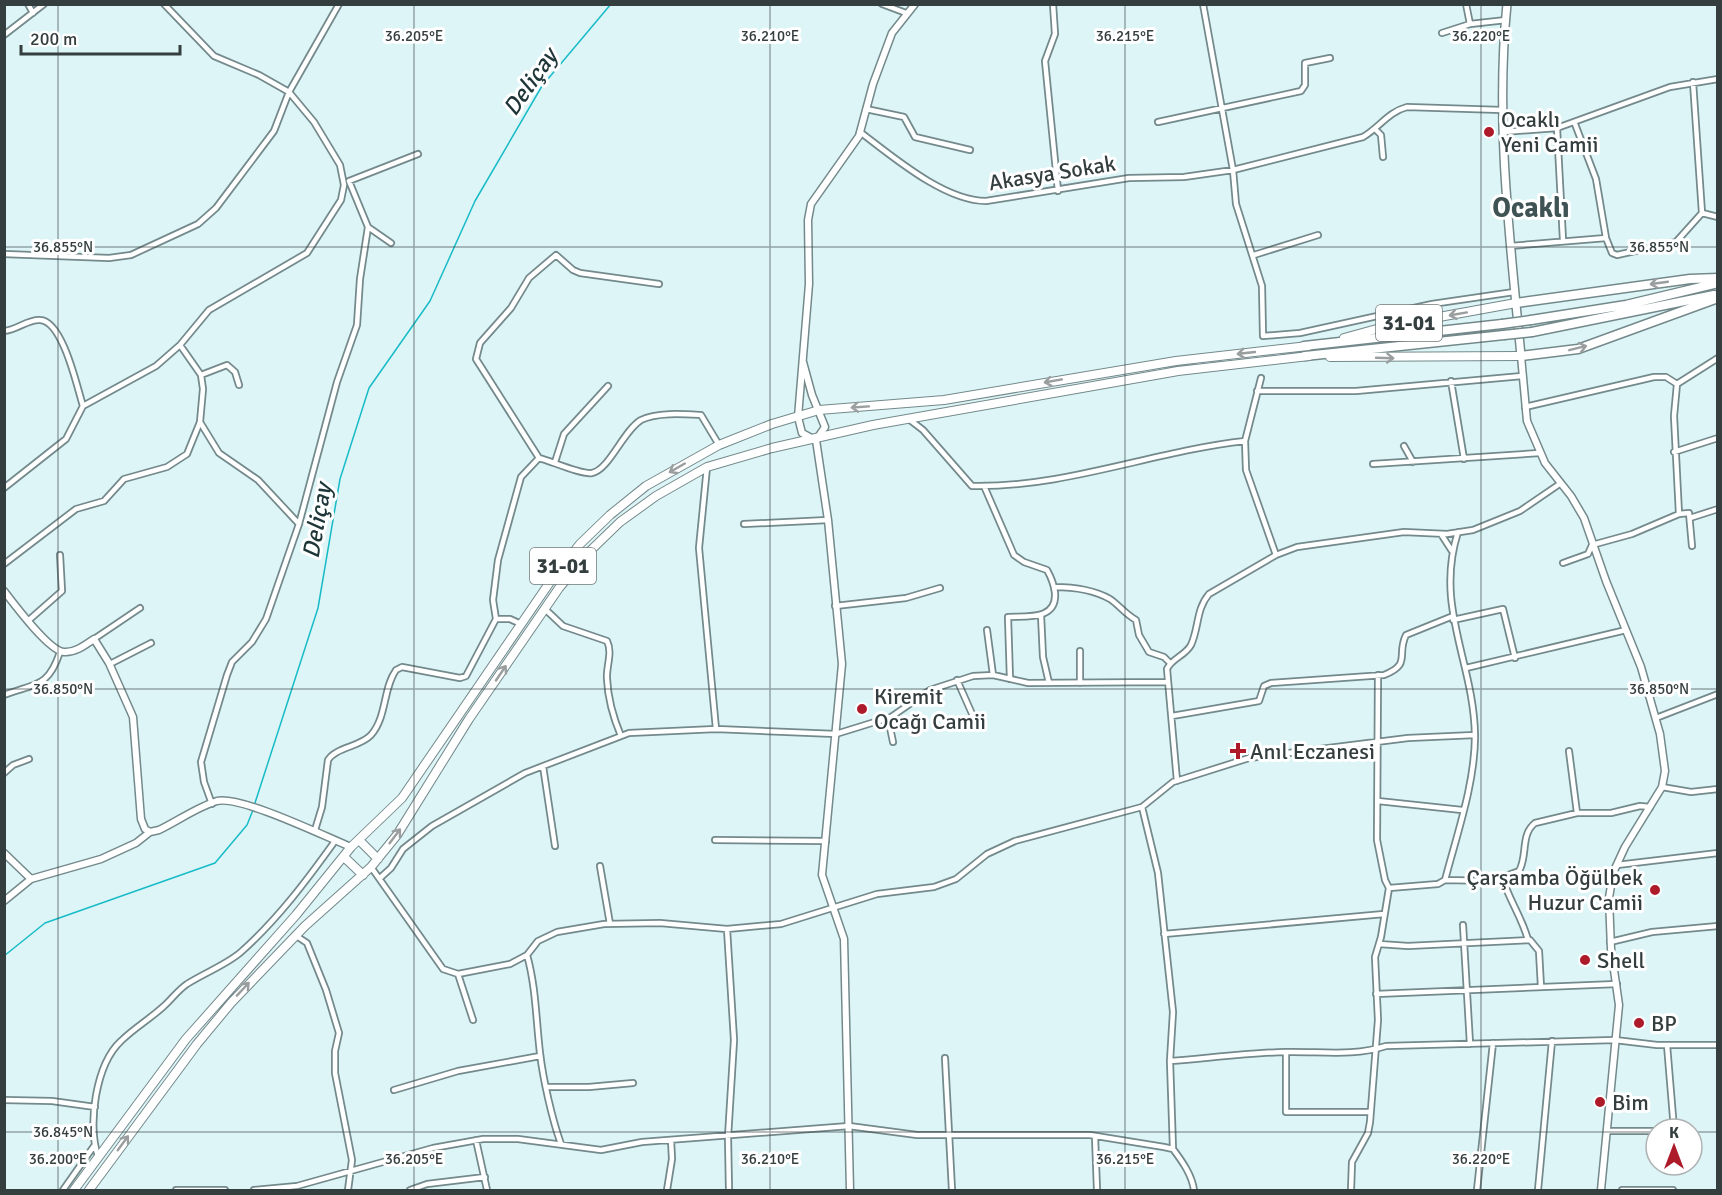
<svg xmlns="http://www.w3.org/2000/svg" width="1722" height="1195" viewBox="0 0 1722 1195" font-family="Signika,sans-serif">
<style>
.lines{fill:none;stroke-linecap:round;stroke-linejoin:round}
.stream{stroke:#17bbc7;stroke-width:1.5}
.minor-casing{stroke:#74898b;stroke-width:8}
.tertiary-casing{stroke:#74898b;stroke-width:9}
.secondary-casing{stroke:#74898b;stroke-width:10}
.trunk-casing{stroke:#74898b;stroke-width:10}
.motorway-casing{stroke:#74898b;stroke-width:11}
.minor{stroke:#fff;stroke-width:4.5}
.tertiary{stroke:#fff;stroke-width:6}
.secondary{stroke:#fff;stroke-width:7}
.trunk{stroke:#fff;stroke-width:8}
.motorway{stroke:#fff;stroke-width:8}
.motorway-bridge-casing{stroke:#74898b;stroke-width:11;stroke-linecap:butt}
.motorway-bridge{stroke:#fff;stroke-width:8}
.oneway{stroke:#9a9e9f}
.ticks{fill:none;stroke:#353e3f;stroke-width:1.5;stroke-opacity:0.45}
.poi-dot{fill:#ad1a2a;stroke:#fff;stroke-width:2}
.labels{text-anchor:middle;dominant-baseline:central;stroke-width:6;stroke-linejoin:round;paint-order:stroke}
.shield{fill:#fff;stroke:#727879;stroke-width:1.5}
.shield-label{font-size:21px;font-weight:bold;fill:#353e3f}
.poi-label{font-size:22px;fill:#353e3f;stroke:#fff;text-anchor:start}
.street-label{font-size:22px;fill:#353e3f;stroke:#fff}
.water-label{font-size:24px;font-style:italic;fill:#1e3638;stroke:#fff}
.district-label{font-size:28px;font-weight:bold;fill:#3f5355;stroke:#fff}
.ticks-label{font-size:15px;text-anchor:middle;fill:#353e3f;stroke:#fff;stroke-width:6;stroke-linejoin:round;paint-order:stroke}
</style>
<rect width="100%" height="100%" fill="#ddf5f7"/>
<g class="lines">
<path class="stream" d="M 254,806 L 318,608 L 340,479 L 369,388 L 430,301 L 475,201 L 542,86 L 611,4
M 4,956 L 45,923 L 215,863 L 247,825 L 253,810"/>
<defs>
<path id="minor" d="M 28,4 L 33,13
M 882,4 L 906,13
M 1053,4 L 1055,34 L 1045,61 L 1058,191
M 1203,4 L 1233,170 L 1236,204 L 1262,286 L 1263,336 L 1300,333 L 1432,304 L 1514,292
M 1466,4 L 1470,24
M 1442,33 L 1470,24 L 1506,20
M 4,35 L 44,4
M 866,109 L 904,117 L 915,137 L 970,150
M 1158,122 L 1301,91 L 1305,85 L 1305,63 L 1330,58
M 1575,124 L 1596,179 L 1606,238 L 1612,253 L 1617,255 L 1676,242 L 1702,213 L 1693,82
M 1557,128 L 1563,240
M 1376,130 L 1381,135 L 1383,157
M 860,132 C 892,156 944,201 986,201 L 1129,178 L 1184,177 L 1233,170 L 1363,137 C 1380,127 1388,112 1407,107 L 1502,110
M 1503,132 L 1557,128 L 1670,87 L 1718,79
M 349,181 L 418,154
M 1702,213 L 1718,217
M 368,227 L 391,243
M 1510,246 L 1606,238
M 4,254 L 109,258 L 131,255 L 198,224 L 216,208 L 274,131 L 289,92 L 259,75 L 214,56 L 164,4
M 1254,255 L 1318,235
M 659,284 L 580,273 L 573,270 L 556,255 L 529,278 L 511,308 L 480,343 L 476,359 L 539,458 C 551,461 582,475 592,473 C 609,470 623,431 641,420 C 657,412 684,414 701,415 L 719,445
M 4,331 C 17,330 28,319 40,320 C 63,321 77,387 83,406
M 201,375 L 227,365 L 235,372 L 239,385
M 1261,378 L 1245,441 L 1246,470 L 1276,555
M 1451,381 L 1464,459
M 1257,391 L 1356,391 L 1522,376
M 1525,407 L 1654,377 L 1666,377 L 1677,384
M 910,420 L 923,430 L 972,486 C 1065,488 1154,451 1245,441
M 200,422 L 219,453 L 258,480 L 299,524
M 1404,446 L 1413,462
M 1674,452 L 1718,438
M 555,462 L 564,434 L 608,386
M 1373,464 L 1540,453
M 707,467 L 699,548 L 716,729
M 984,486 L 1014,555 L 1024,562 L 1047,570 C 1051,577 1054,585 1055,593 C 1057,620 1028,616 1008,617 L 1010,679
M 4,488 L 66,439 L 83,406 L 156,366 L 180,345 L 209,310 L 307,253 L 341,200 L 344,185 L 340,165 L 314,122 L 289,92 L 339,4
M 1679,514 L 1689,513 L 1692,546
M 1690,518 L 1718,509
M 744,524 L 828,520
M 1441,534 L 1452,551
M 1563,563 L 1588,554 L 1592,545 L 1632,534 L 1679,514 L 1674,416 L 1677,384 L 1718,358
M 4,564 L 76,509 L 104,501 L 124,479 L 167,467 L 187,454 L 200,422 L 203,389 L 201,375 L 180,345
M 1054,587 C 1071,587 1094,590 1110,599 C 1119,605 1125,614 1136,620 L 1139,635 L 1149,652 L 1164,657 L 1170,663
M 835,606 L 906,598 L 940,588
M 545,609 L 563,626 L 607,641 C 613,653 606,666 607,679 C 608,700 613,717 621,736
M 1041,615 L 1043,657 L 1049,683
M 29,620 L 62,591 L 60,555
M 1453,620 L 1503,609 L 1515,658
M 521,624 L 510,619 L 496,619 L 493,600 L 498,560 L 521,477 L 539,458
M 987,630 L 993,675
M 94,639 L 140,608
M 110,664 L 151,643
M 1466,668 L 1626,630
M 957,680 L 973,716
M 1080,683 L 1080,651
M 4,695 C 36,683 48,688 60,652
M 1172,716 L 1259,701 L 1264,686 L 1271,683 L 1384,675 C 1412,664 1396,655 1406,635 L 1453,616
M 888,718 L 893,742
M 1656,718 L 1718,694
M 1569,751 L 1577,813
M 543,766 L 555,846
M 4,773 L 13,765 L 29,759
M 1177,781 L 1167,669 C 1172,658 1185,656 1191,645 C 1199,628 1196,609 1209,594 L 1276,555 L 1297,547 L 1404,532 L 1447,534 L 1473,530 L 1520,511 L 1561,483
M 1662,787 L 1691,792 L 1718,789
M 1378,801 L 1462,810
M 212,804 L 204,782 L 201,762 L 227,675 L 232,662 L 252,642 L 266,619 L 299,524 L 337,382 L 357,325 L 360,279 L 368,227 L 349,181
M 1142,807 L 1158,873 L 1173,1012 L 1170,1061 L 1173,1149
M 315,830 L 322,807 L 328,760 C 336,747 360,747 371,735 C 387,717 383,688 396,670 L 402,667 L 460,678 L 466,676 L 496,619
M 715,840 L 826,841
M 1617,865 L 1718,853
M 600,866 L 610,924
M 371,867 L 443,969 L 458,974 L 510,964 L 527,955 L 538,941 L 557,932 L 604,924 L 660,923 L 727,929 L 781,924 L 877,894 L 934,887 L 956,879 L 987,854 L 1015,841 L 1142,807 L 1173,782 L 1249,758 L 1408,738 L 1475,735
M 1502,877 C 1509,900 1522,917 1528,940
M 380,878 L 391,868 L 403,849 L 432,826 L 525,773 L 629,733 L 716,729 L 836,734 L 891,717 L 930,690 L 973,676 L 993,675 L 1028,683 L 1167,682
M 1445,880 C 1457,834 1475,783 1475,736 C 1474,662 1434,607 1458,532
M 1389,888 L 1438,884 L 1445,880 L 1492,881 L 1519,871 C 1528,856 1520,835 1535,823 L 1577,813 L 1611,813 L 1640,806 L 1650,807
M 1463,925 L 1470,1044
M 727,929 L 734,1040 L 728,1137 L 729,1190
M 1164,934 L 1384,914
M 295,935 L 307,943 L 326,990 L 339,1033 L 335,1051 L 335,1073 L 352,1160 L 348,1190
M 1610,942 L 1652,932 L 1718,926
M 1379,944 L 1408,946 L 1530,940 L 1539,951 L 1541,987
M 527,955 C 536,987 536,1020 540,1053 C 543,1079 552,1119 561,1144
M 458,974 L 473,1020
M 1376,994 L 1617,984
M 1667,1045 L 1674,1129
M 1286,1052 L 1286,1112 L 1370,1112
M 945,1058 L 952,1190
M 1170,1061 C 1209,1058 1247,1053 1285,1052 C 1319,1051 1353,1057 1386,1046 L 1615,1040 L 1657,1045 L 1718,1045
M 548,1087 L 589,1087 L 633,1083
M 394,1090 L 458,1071 L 540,1056
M 4,1100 L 52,1101 L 95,1107
M 1607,1131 L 1656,1131
M 1095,1136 L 1097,1190
M 476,1140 L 487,1190
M 98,1156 C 87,1125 96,1064 121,1041 C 134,1028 150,1019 164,1006 C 172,999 177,991 187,984 C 204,973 226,965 241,952 C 278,919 307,880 335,841
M 63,1190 L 94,1146
M 176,1190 L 225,1190
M 254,1190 L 297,1186 L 433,1148 L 483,1139 L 518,1139 L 601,1150 L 642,1142 L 849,1126 L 917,1135 L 1090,1135 L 1164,1147 L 1173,1149 C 1182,1161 1192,1175 1194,1190
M 410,1190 L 427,1184 L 485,1177
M 667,1190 L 672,1159 L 671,1140
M 1351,1190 L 1352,1162 L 1368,1133 L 1370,1122 L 1378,1020 L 1375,957 L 1381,937 L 1389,888 L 1385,880 L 1377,840 L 1378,675
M 1477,1190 L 1493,1043
M 1538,1190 L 1552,1041
M 1622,1190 L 1673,1190"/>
<path id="tertiary" d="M 1521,356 L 1527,421 L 1545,463 L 1571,496 L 1584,518 L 1606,581 L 1641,667 L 1660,734 L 1665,771 L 1662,787 L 1625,847 L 1613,873 L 1609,898 L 1611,949 L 1619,1005 L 1601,1190
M 803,362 L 812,395 L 825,427 L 816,440 L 828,520 L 842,664 L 822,875 L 844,939 L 850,1190
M 813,439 L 802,433 L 798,417 L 809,284 L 808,220 L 811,204 L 859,136 L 873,84 L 892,33 L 915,4
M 4,591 C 14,604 49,651 64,652 C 75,653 85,645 94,639 L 109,663 L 133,717 L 141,819 L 145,829 L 150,832 L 159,830 C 178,821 197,807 217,801 C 240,795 326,837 351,847
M 4,853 L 31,879
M 4,901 L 31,879 L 101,859 L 136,843 L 150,832"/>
<path id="secondary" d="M 1507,4 C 1495,122 1510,239 1521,356"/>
<path id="trunk" d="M 1344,338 L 1384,327 L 1516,303
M 1330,357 L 1521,356
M 359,840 L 378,859
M 344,857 L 363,875
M 74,1190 L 186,1039 L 296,915 L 351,847 L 402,798 L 550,582 L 580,544 L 610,515 L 646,486 L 719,445 L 772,424 L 819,410 L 944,400 L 1176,361 L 1308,346
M 89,1190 L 197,1044 L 231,1003 L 305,926 L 371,867 L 397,835 L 469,719 L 559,588 L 589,552 L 620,522 L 656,496 L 707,467 L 772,448 L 873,425 L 1178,371 L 1309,356"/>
<path id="motorway" d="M 1516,303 L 1690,279 L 1718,278
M 1531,320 L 1626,305 L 1718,283
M 1532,332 L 1714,295
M 1304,346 L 1502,324
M 1305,356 L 1504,335
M 1521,356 L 1578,349 L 1718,298"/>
</defs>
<use href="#minor" class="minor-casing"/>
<use href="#tertiary" class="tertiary-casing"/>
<use href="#secondary" class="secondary-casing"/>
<use href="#trunk" class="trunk-casing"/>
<use href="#motorway" class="motorway-casing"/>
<use href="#minor" class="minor"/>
<use href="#tertiary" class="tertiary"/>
<use href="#secondary" class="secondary"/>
<use href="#trunk" class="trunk"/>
<use href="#motorway" class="motorway"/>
<defs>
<path id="motorway-bridge" d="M 1502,324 L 1531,320
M 1504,335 L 1532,332"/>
</defs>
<use href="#motorway-bridge" class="motorway-bridge-casing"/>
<use href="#motorway-bridge" class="motorway-bridge"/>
</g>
<defs><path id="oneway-shaft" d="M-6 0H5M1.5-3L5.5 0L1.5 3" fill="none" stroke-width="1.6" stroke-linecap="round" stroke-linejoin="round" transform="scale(1.5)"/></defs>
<g class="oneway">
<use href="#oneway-shaft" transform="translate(1659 283) rotate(172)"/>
<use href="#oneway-shaft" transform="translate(1458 314) rotate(170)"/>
<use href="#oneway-shaft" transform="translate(1578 348) rotate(-14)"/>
<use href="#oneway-shaft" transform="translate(1246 353) rotate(174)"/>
<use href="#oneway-shaft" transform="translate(1385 358) rotate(2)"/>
<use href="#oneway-shaft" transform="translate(1053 381) rotate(170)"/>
<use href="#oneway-shaft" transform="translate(860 407) rotate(176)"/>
<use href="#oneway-shaft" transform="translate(677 468) rotate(150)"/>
<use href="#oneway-shaft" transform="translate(501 673) rotate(-56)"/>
<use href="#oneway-shaft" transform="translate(395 836) rotate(-53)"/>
<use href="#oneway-shaft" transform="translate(243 989) rotate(-47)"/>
<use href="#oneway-shaft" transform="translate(123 1143) rotate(-54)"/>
</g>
<path class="ticks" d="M 58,4 L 58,1190M 414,4 L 414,1190M 770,4 L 770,1190M 1125,4 L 1125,1190M 1481,4 L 1481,1190M 4,247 L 1718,247M 4,689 L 1718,689M 4,1132 L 1656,1132M 1692,1132 L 1718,1132"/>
<g class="poi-dot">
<circle cx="1489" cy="132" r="6"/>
<circle cx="862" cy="709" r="6"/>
<path d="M1235 742h6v6h6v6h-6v6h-6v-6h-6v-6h6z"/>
<circle cx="1655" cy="890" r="6"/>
<circle cx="1585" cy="960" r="6"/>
<circle cx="1639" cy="1023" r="6"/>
<circle cx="1600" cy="1102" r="6"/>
</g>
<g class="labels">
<g class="shield">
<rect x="1376" y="305" width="66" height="36" rx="4.5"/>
<rect x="530" y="548" width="66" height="36" rx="4.5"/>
</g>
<g class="shield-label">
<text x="1409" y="323">31-01</text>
<text x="563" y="566">31-01</text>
</g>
<g class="poi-label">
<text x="1501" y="119">Ocaklı<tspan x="1501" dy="25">Yeni Camii</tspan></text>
<text x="874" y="696">Kiremit<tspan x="874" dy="25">Ocağı Camii</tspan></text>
<text x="1250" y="751">Anıl Eczanesi</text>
<text x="1643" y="877" text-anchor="end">Çarşamba Öğülbek<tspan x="1643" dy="25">Huzur Camii</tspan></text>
<text x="1597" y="960">Shell</text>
<text x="1651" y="1023">BP</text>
<text x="1612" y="1102">Bim</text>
</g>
<g class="street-label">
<text transform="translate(1052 173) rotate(-9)">Akasya Sokak</text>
</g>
<g class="water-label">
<text transform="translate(530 82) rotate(-55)">Deliçay</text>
<text transform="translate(317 521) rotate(-80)">Deliçay</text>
</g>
<g class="district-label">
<text x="1531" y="208">Ocaklı</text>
</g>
</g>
<g class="ticks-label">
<text x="414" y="41">36.205°E</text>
<text x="770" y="41">36.210°E</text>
<text x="1125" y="41">36.215°E</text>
<text x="1481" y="41">36.220°E</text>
<text x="63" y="252">36.855°N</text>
<text x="1659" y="252">36.855°N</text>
<text x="63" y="694">36.850°N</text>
<text x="1659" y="694">36.850°N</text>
<text x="63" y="1137">36.845°N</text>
<text x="58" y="1164">36.200°E</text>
<text x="414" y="1164">36.205°E</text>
<text x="770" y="1164">36.210°E</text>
<text x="1125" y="1164">36.215°E</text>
<text x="1481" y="1164">36.220°E</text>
</g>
<rect width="1722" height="1195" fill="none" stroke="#353e3f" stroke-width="12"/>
<g transform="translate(1674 1147)"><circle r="28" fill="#ffffff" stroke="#aeb2b2" stroke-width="1.5"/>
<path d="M0-4.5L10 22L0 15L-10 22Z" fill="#ad1a2a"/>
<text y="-9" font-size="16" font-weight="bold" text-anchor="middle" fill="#353e3f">K</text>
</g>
<path d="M21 45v9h159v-9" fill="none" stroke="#353e3f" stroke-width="3"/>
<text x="30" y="45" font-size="18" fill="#353e3f" stroke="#ffffff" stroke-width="4.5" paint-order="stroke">200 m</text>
</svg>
